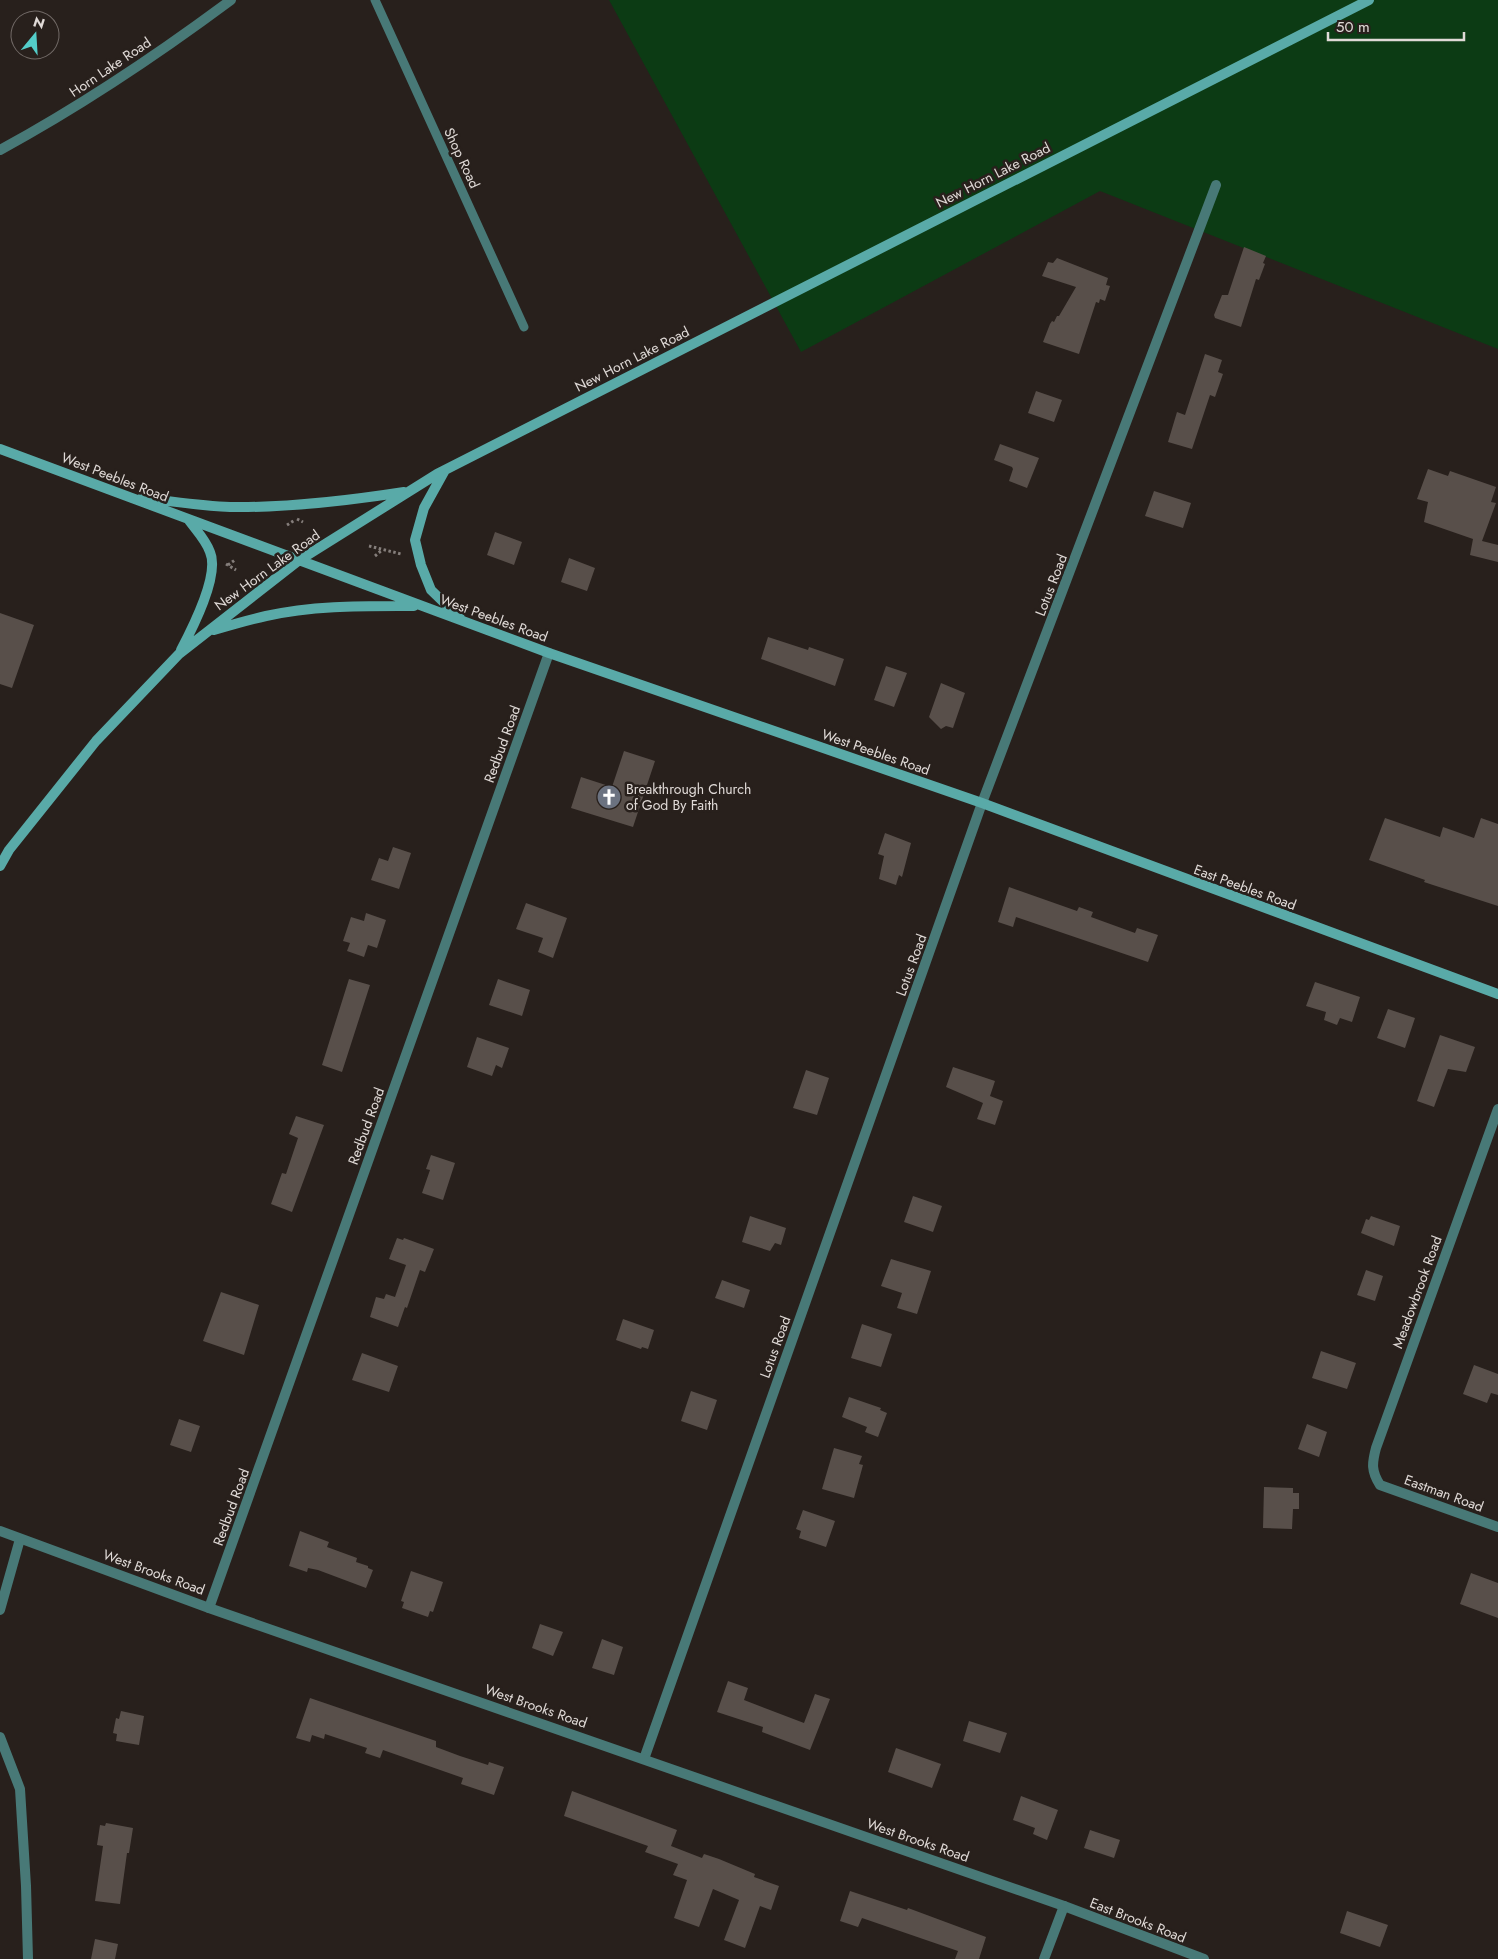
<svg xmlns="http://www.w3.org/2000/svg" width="1498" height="1959" viewBox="0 0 1498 1959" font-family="Jost,sans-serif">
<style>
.green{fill:#0c3b14}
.building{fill:#584f4a}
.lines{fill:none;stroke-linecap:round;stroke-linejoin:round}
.path{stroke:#857e7b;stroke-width:3;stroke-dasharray:2.5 2.5;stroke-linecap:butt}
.service{stroke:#487977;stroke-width:9}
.minor{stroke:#487977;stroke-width:10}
.tertiary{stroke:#487977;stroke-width:10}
.secondary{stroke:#59aaa8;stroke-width:10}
.labels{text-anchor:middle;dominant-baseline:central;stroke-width:5;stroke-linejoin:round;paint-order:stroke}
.street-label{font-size:14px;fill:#e0dad7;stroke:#28201c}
.poi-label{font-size:14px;fill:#e0dad7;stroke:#28201c;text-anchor:start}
</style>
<rect width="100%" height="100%" fill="#28201c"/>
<path class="green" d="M 609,0 L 1498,0 L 1498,349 L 1100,191 L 801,352 Z"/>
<path class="building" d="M 1244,247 L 1266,256 L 1263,263 L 1265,264 L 1259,280 L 1256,279 L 1241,327 L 1215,318 L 1214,315 L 1222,295 L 1228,295 Z
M 1057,258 L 1108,278 L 1106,285 L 1110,286 L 1105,301 L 1100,299 L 1099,303 L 1096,302 L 1079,354 L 1043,342 L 1050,324 L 1052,321 L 1054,322 L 1057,316 L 1059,316 L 1076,287 L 1042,276 L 1048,262 L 1053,263 Z
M 1205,354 L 1222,360 L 1218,372 L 1223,374 L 1215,397 L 1210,395 L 1192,449 L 1168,442 L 1177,412 L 1185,415 Z
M 1036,391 L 1062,400 L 1054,422 L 1028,413 Z
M 1000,444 L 1039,458 L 1027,488 L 1009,481 L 1013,469 L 1012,467 L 994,460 Z
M 1428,469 L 1448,476 L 1450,471 L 1496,487 L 1491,502 L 1496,503 L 1482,541 L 1498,545 L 1498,562 L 1470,555 L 1473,539 L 1424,522 L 1428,502 L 1417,499 Z
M 1154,491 L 1191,503 L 1183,528 L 1145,516 Z
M 495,532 L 522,542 L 514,565 L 487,555 Z
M 569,558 L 595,568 L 587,591 L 561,582 Z
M 0,613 L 34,625 L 12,688 L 0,684 Z
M 768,637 L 808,650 L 809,647 L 844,659 L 835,686 L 761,659 Z
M 886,666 L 907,673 L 894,707 L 874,700 Z
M 941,683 L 965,693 L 953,728 L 946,726 L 941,729 L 929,717 Z
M 624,751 L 655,761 L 633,827 L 571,808 L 581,777 L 612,787 Z
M 1385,818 L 1440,837 L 1443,827 L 1474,838 L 1481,818 L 1498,824 L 1498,906 L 1433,885 L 1424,882 L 1425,880 L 1369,860 Z
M 885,833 L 911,843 L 902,877 L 899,875 L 896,885 L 879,879 L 884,856 L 878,854 Z
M 393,847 L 411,853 L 399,889 L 371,880 L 379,858 L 388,861 Z
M 1009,887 L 1077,911 L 1079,907 L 1093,912 L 1091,917 L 1135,933 L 1137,928 L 1158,935 L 1148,962 L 1016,917 L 1013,927 L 998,922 Z
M 526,903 L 567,918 L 553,958 L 538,952 L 543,938 L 516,929 Z
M 366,913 L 386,920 L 377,948 L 368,945 L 364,957 L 347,951 L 350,943 L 343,941 L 351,917 L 364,921 Z
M 349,979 L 370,985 L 342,1072 L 322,1065 Z
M 498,979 L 530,990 L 522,1016 L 489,1005 Z
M 1315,982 L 1360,997 L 1352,1022 L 1340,1018 L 1337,1025 L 1324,1020 L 1326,1012 L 1306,1006 Z
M 1388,1009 L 1415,1018 L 1405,1048 L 1377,1038 Z
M 1440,1035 L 1475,1047 L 1466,1072 L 1448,1069 L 1434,1107 L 1417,1101 Z
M 477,1037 L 509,1048 L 502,1068 L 496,1065 L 492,1076 L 467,1067 Z
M 953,1067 L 995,1081 L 990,1096 L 1003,1101 L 995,1125 L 977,1119 L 983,1103 L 946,1087 Z
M 806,1070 L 829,1078 L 817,1115 L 793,1108 Z
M 296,1116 L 324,1125 L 292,1212 L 271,1204 L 282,1173 L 286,1174 L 298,1138 L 289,1134 Z
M 431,1155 L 455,1163 L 443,1200 L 422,1193 L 430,1170 L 426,1169 Z
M 913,1196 L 942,1206 L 933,1232 L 904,1222 Z
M 750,1216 L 786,1228 L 781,1245 L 775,1243 L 770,1251 L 742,1242 Z
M 1371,1216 L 1400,1226 L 1394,1246 L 1361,1233 L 1366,1219 L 1369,1220 Z
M 397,1238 L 403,1240 L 404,1238 L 434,1249 L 425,1272 L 420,1270 L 407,1308 L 405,1307 L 398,1327 L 370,1317 L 376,1297 L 384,1299 L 386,1294 L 395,1297 L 406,1265 L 389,1259 Z
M 891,1259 L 931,1271 L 917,1314 L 897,1308 L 902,1293 L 881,1286 Z
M 1366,1270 L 1383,1276 L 1375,1301 L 1357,1295 Z
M 722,1280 L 750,1290 L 744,1308 L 715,1298 Z
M 221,1292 L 259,1305 L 244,1355 L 203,1341 Z
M 623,1319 L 654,1330 L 648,1349 L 642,1347 L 641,1349 L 616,1340 Z
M 862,1324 L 892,1334 L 881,1367 L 851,1358 Z
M 1321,1351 L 1356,1363 L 1347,1389 L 1312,1378 Z
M 362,1353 L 398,1366 L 389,1392 L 352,1380 Z
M 1474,1365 L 1498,1374 L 1498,1395 L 1491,1393 L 1487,1403 L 1463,1394 Z
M 691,1391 L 717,1400 L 707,1430 L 681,1421 Z
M 849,1397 L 881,1408 L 880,1410 L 887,1413 L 878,1437 L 865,1432 L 867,1427 L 842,1417 Z
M 179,1419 L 200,1426 L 191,1452 L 170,1445 Z
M 1307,1424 L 1327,1432 L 1319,1457 L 1298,1449 Z
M 834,1448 L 862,1456 L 859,1464 L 863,1465 L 854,1498 L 822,1489 Z
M 1264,1487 L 1293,1488 L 1293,1493 L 1299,1493 L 1299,1509 L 1293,1509 L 1292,1529 L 1263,1528 Z
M 803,1510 L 835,1521 L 826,1547 L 799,1538 L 801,1531 L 796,1529 Z
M 300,1531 L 329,1542 L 327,1547 L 357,1558 L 356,1562 L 368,1566 L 368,1568 L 373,1570 L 366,1588 L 318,1570 L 308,1568 L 307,1572 L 289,1566 Z
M 411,1571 L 443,1582 L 433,1612 L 430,1611 L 428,1617 L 402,1608 L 404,1602 L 401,1601 Z
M 1471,1573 L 1498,1583 L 1498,1618 L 1460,1604 Z
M 540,1624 L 563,1632 L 553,1656 L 532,1648 Z
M 602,1639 L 623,1647 L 614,1675 L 592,1668 Z
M 728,1681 L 748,1688 L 744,1700 L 804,1723 L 815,1694 L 830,1699 L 810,1750 L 762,1732 L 763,1727 L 717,1712 Z
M 310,1698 L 436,1741 L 436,1747 L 460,1756 L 488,1765 L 489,1762 L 504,1767 L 494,1795 L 461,1784 L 463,1778 L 383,1750 L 380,1758 L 365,1753 L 367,1748 L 325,1734 L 324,1739 L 312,1735 L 310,1742 L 296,1738 Z
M 121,1711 L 144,1716 L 139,1745 L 116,1741 L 117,1734 L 113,1733 L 116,1718 L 119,1719 Z
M 969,1721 L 1007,1733 L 1000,1753 L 963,1741 Z
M 896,1748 L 941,1764 L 932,1788 L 888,1772 Z
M 572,1791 L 677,1830 L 671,1846 L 702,1858 L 704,1854 L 719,1859 L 755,1874 L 754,1877 L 779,1886 L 771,1910 L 760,1906 L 745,1948 L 724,1940 L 739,1900 L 713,1889 L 699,1927 L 674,1918 L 687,1880 L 673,1875 L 678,1864 L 645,1852 L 648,1846 L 564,1816 Z
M 1021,1796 L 1058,1810 L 1047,1840 L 1033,1834 L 1035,1828 L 1013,1820 Z
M 106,1823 L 133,1828 L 129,1853 L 127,1853 L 120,1904 L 95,1901 L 103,1846 L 97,1845 L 100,1825 L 105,1826 Z
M 1090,1830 L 1120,1840 L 1114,1858 L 1084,1848 Z
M 850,1891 L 907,1910 L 908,1908 L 986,1937 L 979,1959 L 955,1959 L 958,1951 L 862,1918 L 858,1927 L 840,1921 Z
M 1347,1911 L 1388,1925 L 1380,1947 L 1340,1933 Z
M 95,1939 L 118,1944 L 115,1959 L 91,1959 Z"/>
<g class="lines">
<path class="path" d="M 297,519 L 303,522
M 287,525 L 295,520
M 369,546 L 401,554
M 375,556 L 382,550
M 226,564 L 236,570
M 228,565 L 235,560"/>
<path class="service" d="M 375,0 L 524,327"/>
<path class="minor" d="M 0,150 C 81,106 157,55 231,0
M 1498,1109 L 1376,1448 C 1372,1463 1371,1471 1380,1485 L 1498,1527
M 209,1608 L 549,653
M 0,1610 L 20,1539
M 0,1737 L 20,1789 L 26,1886 L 28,1959
M 644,1759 L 982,803 L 1216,185
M 1044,1959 L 1064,1906"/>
<path class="tertiary" d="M 0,1531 L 209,1608 L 1064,1906 L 1204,1959"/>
<path class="secondary" d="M 0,449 L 549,653 L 982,803 L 1498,994
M 445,470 L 424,508 L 415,540 L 421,565 L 431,590 L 460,618
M 142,498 C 171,501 201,506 230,507 C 288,508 346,501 404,492
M 214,630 C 231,625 248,620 266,616 C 314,605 365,606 414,606
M 181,650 C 192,629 220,575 210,552 C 206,540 195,529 188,519
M 0,866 L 9,850 L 96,741 L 179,654 L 298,561 L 437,474 L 1369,0"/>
</g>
<defs>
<symbol id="church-disc" viewBox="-11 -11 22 22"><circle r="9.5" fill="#6b7280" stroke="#28201c"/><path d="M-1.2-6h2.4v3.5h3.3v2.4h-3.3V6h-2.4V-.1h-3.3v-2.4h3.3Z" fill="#fff"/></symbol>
</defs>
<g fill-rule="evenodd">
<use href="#church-disc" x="595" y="783" width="28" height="28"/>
</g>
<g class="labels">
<g class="street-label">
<text transform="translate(110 67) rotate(-34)">Horn Lake Road</text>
<text transform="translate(462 158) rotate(65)">Shop Road</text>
<text transform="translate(993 175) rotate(-27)">New Horn Lake Road</text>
<text transform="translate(632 359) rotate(-27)">New Horn Lake Road</text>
<text transform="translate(115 477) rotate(21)">West Peebles Road</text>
<text transform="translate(267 570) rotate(-36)">New Horn Lake Road</text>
<text transform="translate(1051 585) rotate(-69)">Lotus Road</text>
<text transform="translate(494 618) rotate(20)">West Peebles Road</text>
<text transform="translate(502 744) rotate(-70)">Redbud Road</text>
<text transform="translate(876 752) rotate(19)">West Peebles Road</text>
<text transform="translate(1245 887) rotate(20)">East Peebles Road</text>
<text transform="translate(911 965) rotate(-70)">Lotus Road</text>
<text transform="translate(366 1126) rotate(-70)">Redbud Road</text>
<text transform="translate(1417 1292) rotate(-70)">Meadowbrook Road</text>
<text transform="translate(775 1347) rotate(-70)">Lotus Road</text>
<text transform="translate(1444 1493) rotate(20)">Eastman Road</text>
<text transform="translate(231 1507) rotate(-70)">Redbud Road</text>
<text transform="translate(154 1572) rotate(20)">West Brooks Road</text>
<text transform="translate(536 1706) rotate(19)">West Brooks Road</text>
<text transform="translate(918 1840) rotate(19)">West Brooks Road</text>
<text transform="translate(1138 1920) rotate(21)">East Brooks Road</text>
</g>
<g class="poi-label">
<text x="626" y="789">Breakthrough Church<tspan x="626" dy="16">of God By Faith</tspan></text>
</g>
</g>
<g transform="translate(35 35) rotate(18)"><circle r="24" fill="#28201c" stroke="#726a67"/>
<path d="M0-4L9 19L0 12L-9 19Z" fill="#53cdc9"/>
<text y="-8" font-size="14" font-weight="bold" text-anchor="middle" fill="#e0dad7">N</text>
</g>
<path d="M1328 32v8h136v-8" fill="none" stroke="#e0dad7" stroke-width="2.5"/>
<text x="1336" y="32" font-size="15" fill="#e0dad7" stroke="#28201c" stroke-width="4" paint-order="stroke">50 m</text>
</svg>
